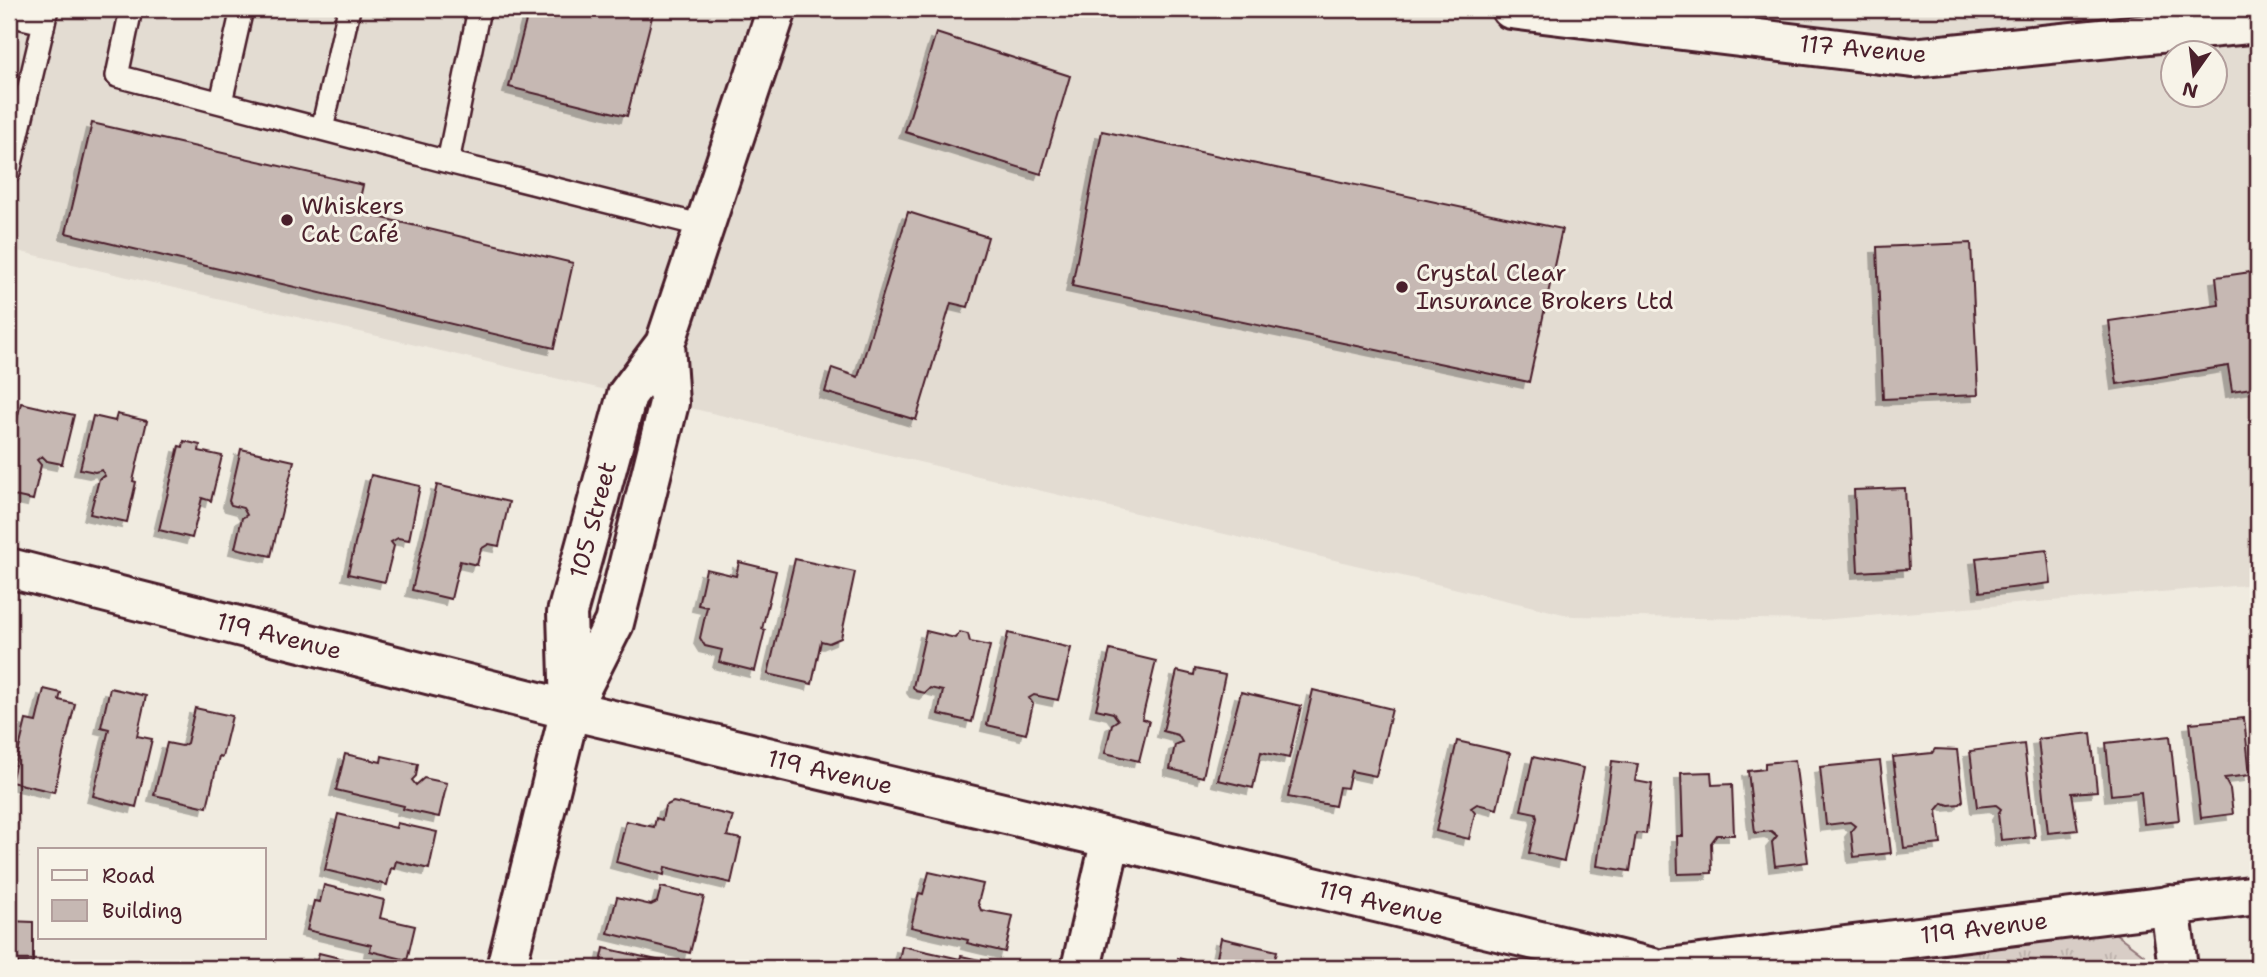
<svg xmlns="http://www.w3.org/2000/svg" width="2267" height="977" viewBox="0 0 2267 977" font-family="'Shantell Sans',sans-serif">
<style>
.built{fill:#e3dcd2;fill-rule:evenodd}
.grass{fill:url(#grass-tufts);stroke:#917678;stroke-width:2}
.building{fill:#c6b8b3;stroke:#4a1f2b;stroke-width:2;filter:url(#shadow)}
.lines{fill:none;stroke-linecap:round;stroke-linejoin:round}
.lane-casing{stroke:#4a1f2b;stroke-width:26}
.street-casing{stroke:#4a1f2b;stroke-width:44}
.secondary-casing{stroke:#4a1f2b;stroke-width:44}
.lane{stroke:#f7f3e8;stroke-width:21}
.street{stroke:#f7f3e8;stroke-width:38}
.secondary{stroke:#f7f3e8;stroke-width:38}
.poi-dot{fill:#4a1f2b;stroke:#f7f3e8;stroke-width:2.5}
.labels{text-anchor:middle;dominant-baseline:central;stroke-width:6;stroke-linejoin:round;paint-order:stroke}
.street-label{font-size:24px;fill:#4a1f2b;stroke:#f7f3e8}
.poi-label{font-size:24px;fill:#4a1f2b;stroke:#f7f3e8;text-anchor:start}
</style>
<defs>
<pattern id="grass-tufts" width="24" height="20" patternUnits="userSpaceOnUse" patternTransform="scale(1.75)"><rect width="24" height="20" fill="#d8cdc6"/><path d="M3 7l-1-3M5 7V3M7 7l1-3M15 17l-1-3M17 17v-4M19 17l1-3" fill="none" stroke="#bbb0aa"/></pattern>
<filter id="shadow"><feDropShadow dx="-6" dy="6" stdDeviation="0" flood-color="#0004"/></filter>
</defs>
<rect width="100%" height="100%" fill="#f0ebe0"/>
<filter id="ink" filterUnits="userSpaceOnUse"><feTurbulence type="fractalNoise" baseFrequency=".0143" numOctaves="2"/><feDisplacementMap in="SourceGraphic" scale="14" xChannelSelector="R" yChannelSelector="G"/><feConvolveMatrix kernelMatrix="1 2 1 2 8 2 1 2 1" color-interpolation-filters="sRGB"/></filter>
<g filter="url(#ink)">
<path class="built" d="M 9,9 L 2258,9 L 2258,584 L 1820,620 L 1572,616 L 669,403 L 665,345 L 627,395 L 9,249 ZM 2172,52 L 2214,52 L 2214,94 L 2172,94 Z"/>
<path class="grass" d="M 2111,930 L 2144,955 L 2146,968 L 1760,968 Z"/>
<path class="building" d="M 529,9 L 654,9 L 627,116 L 509,87 Z
M 936,33 L 1070,76 L 1041,174 L 905,132 Z
M 92,123 L 363,185 L 357,212 L 573,263 L 554,348 L 66,233 Z
M 1102,131 L 1562,229 L 1529,382 L 1072,286 Z
M 908,212 L 988,237 L 968,307 L 951,303 L 916,420 L 825,392 L 832,368 L 858,377 Z
M 1971,243 L 1978,395 L 1883,399 L 1877,247 Z
M 2258,271 L 2258,387 L 2232,391 L 2228,366 L 2117,384 L 2109,321 L 2219,305 L 2216,277 Z
M 21,403 L 74,415 L 62,464 L 47,461 L 42,456 L 37,460 L 41,465 L 33,500 L 9,495 L 9,452 Z
M 117,414 L 147,421 L 133,481 L 136,482 L 127,522 L 90,514 L 99,479 L 105,476 L 102,470 L 95,472 L 80,469 L 93,416 L 115,421 Z
M 184,441 L 200,445 L 199,451 L 222,456 L 211,501 L 202,498 L 192,538 L 159,530 L 179,446 L 183,447 Z
M 241,449 L 294,461 L 271,556 L 235,548 L 242,518 L 247,515 L 243,508 L 231,505 L 229,501 Z
M 371,475 L 420,486 L 409,540 L 398,538 L 391,542 L 394,546 L 385,582 L 348,574 Z
M 437,485 L 509,502 L 499,546 L 489,544 L 481,549 L 477,565 L 460,561 L 451,599 L 412,590 Z
M 1905,488 L 1909,569 L 1858,572 L 1854,490 Z
M 2047,550 L 2051,583 L 1980,592 L 1976,558 Z
M 795,559 L 855,572 L 841,638 L 829,643 L 821,641 L 812,684 L 768,674 Z
M 739,562 L 776,571 L 762,629 L 765,630 L 755,671 L 719,662 L 722,650 L 705,646 L 700,638 L 707,607 L 698,605 L 706,569 L 736,576 Z
M 926,631 L 955,638 L 960,632 L 968,634 L 970,642 L 990,646 L 972,722 L 938,714 L 943,691 L 930,688 L 925,693 L 916,691 L 913,687 Z
M 1008,633 L 1071,648 L 1058,700 L 1034,695 L 1029,698 L 1033,704 L 1026,734 L 987,725 Z
M 1110,650 L 1156,661 L 1142,719 L 1149,721 L 1139,761 L 1105,753 L 1112,724 L 1118,720 L 1113,713 L 1096,709 Z
M 1195,669 L 1225,675 L 1203,777 L 1170,769 L 1175,745 L 1182,742 L 1178,735 L 1163,731 L 1177,671 L 1194,675 Z
M 110,688 L 146,696 L 137,736 L 152,739 L 136,807 L 93,796 L 109,729 L 101,727 Z
M 44,689 L 61,693 L 59,700 L 75,704 L 54,792 L 11,782 L 26,720 L 36,722 Z
M 1313,690 L 1392,709 L 1376,776 L 1351,771 L 1347,788 L 1339,787 L 1335,806 L 1288,797 Z
M 1241,692 L 1301,706 L 1289,758 L 1261,752 L 1253,788 L 1218,780 Z
M 195,708 L 232,716 L 222,757 L 219,756 L 207,807 L 154,795 L 167,743 L 182,746 L 187,743 Z
M 2244,718 L 2250,775 L 2224,778 L 2230,789 L 2233,814 L 2201,818 L 2190,723 Z
M 2091,733 L 2097,791 L 2072,793 L 2078,830 L 2048,833 L 2038,739 Z
M 2170,736 L 2179,820 L 2144,824 L 2141,792 L 2111,795 L 2106,743 Z
M 1457,741 L 1510,753 L 1497,809 L 1477,804 L 1471,808 L 1475,813 L 1469,839 L 1436,831 Z
M 2024,744 L 2035,837 L 2001,840 L 1998,814 L 2001,809 L 1996,805 L 1977,807 L 1970,751 Z
M 1935,749 L 1957,750 L 1963,801 L 1960,804 L 1949,805 L 1943,803 L 1937,810 L 1941,844 L 1904,848 L 1893,757 L 1932,753 Z
M 345,754 L 381,762 L 382,756 L 418,764 L 416,776 L 412,780 L 416,785 L 424,778 L 447,783 L 439,817 L 403,809 L 404,806 L 336,790 Z
M 1533,757 L 1583,768 L 1564,861 L 1529,853 L 1537,818 L 1536,813 L 1521,810 Z
M 1795,760 L 1808,862 L 1775,866 L 1772,842 L 1777,836 L 1771,831 L 1755,833 L 1748,771 L 1765,769 L 1765,763 Z
M 1612,761 L 1638,764 L 1635,781 L 1652,784 L 1646,834 L 1636,833 L 1630,871 L 1597,866 Z
M 1880,761 L 1891,853 L 1854,857 L 1851,831 L 1855,826 L 1850,822 L 1826,825 L 1820,767 Z
M 1711,772 L 1712,785 L 1732,784 L 1734,835 L 1717,835 L 1711,843 L 1712,873 L 1678,874 L 1677,836 L 1683,836 L 1681,773 Z
M 673,802 L 733,816 L 727,836 L 741,839 L 731,883 L 665,867 L 664,875 L 616,862 L 626,821 L 654,827 L 656,818 L 662,820 L 665,806 Z
M 338,814 L 396,828 L 397,823 L 437,832 L 429,869 L 396,861 L 394,869 L 391,868 L 387,885 L 325,870 Z
M 929,872 L 983,884 L 978,903 L 981,910 L 1013,916 L 1005,952 L 967,943 L 968,940 L 911,927 L 919,893 L 923,894 Z
M 324,885 L 384,900 L 380,918 L 415,926 L 407,960 L 370,951 L 371,945 L 307,930 L 314,901 L 320,902 Z
M 661,887 L 704,897 L 690,953 L 608,933 L 617,897 L 651,905 L 657,902 Z
M 9,921 L 33,922 L 33,962 L 18,962 L 18,968 L 9,968 Z
M 1221,938 L 1277,951 L 1273,968 L 1176,968 L 1178,958 L 1215,967 Z
M 902,946 L 960,959 L 961,956 L 1002,965 L 1001,968 L 897,968 Z
M 604,948 L 692,968 L 600,968 Z
M 319,953 L 368,965 L 367,968 L 315,968 Z"/>
<g class="lines">
<defs>
<path id="lane" d="M 131,9 L 117,76 L 448,162
M 479,9 L 448,162 L 704,226
M 9,15 L 44,23 L 47,9
M 221,102 L 242,9
M 322,129 L 349,9
M 9,172 L 44,23"/>
<path id="street" d="M 1511,9 L 1913,58 L 2258,23
M 9,568 L 570,710 L 1653,968
M 2170,905 L 2178,968
M 1081,968 L 1111,839
M 1668,968 L 2258,895"/>
<path id="secondary" d="M 570,710 L 567,613 L 627,395 L 665,344 L 777,9
M 506,968 L 570,710 L 614,623 L 669,403 L 665,344"/>
</defs>
<use href="#lane" class="lane-casing"/>
<use href="#street" class="street-casing"/>
<use href="#secondary" class="secondary-casing"/>
<use href="#lane" class="lane"/>
<use href="#street" class="street"/>
<use href="#secondary" class="secondary"/>
</g>
</g>
<g class="poi-dot">
<circle cx="287" cy="220" r="7"/>
<circle cx="1402" cy="287" r="7"/>
</g>
<g class="labels">
<g class="street-label">
<text transform="translate(1863 49) rotate(5)">117 Avenue</text>
<text transform="translate(593 520) rotate(-75)">105 Street</text>
<text transform="translate(279 636) rotate(14)">119 Avenue</text>
<text transform="translate(830 772) rotate(13)">119 Avenue</text>
<text transform="translate(1381 903) rotate(13)">119 Avenue</text>
<text transform="translate(1984 928) rotate(-7)">119 Avenue</text>
</g>
<g class="poi-label">
<text x="301" y="206">Whiskers<tspan x="301" dy="28">Cat Café</tspan></text>
<text x="1416" y="273">Crystal Clear<tspan x="1416" dy="28">Insurance Brokers Ltd</tspan></text>
</g>
</g>
<rect width="2267" height="977" fill="none" stroke="#f7f3e8" stroke-width="35"/>
<rect x="18" y="18" width="2232" height="942" fill="none" stroke="#4a1f2b" stroke-width="2.5" filter="url(#ink)"/>
<rect x="38" y="848" width="228" height="91" fill="#f7f3e8" stroke="#b29e9c" stroke-width="2"/>
<rect x="52" y="870" width="35" height="10" fill="#f7f3e8" stroke="#b29e9c" stroke-width="2"/>
<text x="102" y="883" font-size="21" fill="#4a1f2b">Road</text>
<rect x="52" y="900" width="35" height="21" fill="#c6b8b3" stroke="#b29e9c" stroke-width="2"/>
<text x="102" y="918" font-size="21" fill="#4a1f2b">Building</text>
<g transform="translate(2194 74) rotate(194)"><circle r="33" fill="#f7f3e8" stroke="#b29e9c" stroke-width="2"/>
<path d="M0-5L12 26L0 18L-12 26Z" fill="#4a1f2b"/>
<text y="-10" font-size="19" font-weight="bold" text-anchor="middle" fill="#4a1f2b">N</text>
</g>
</svg>
